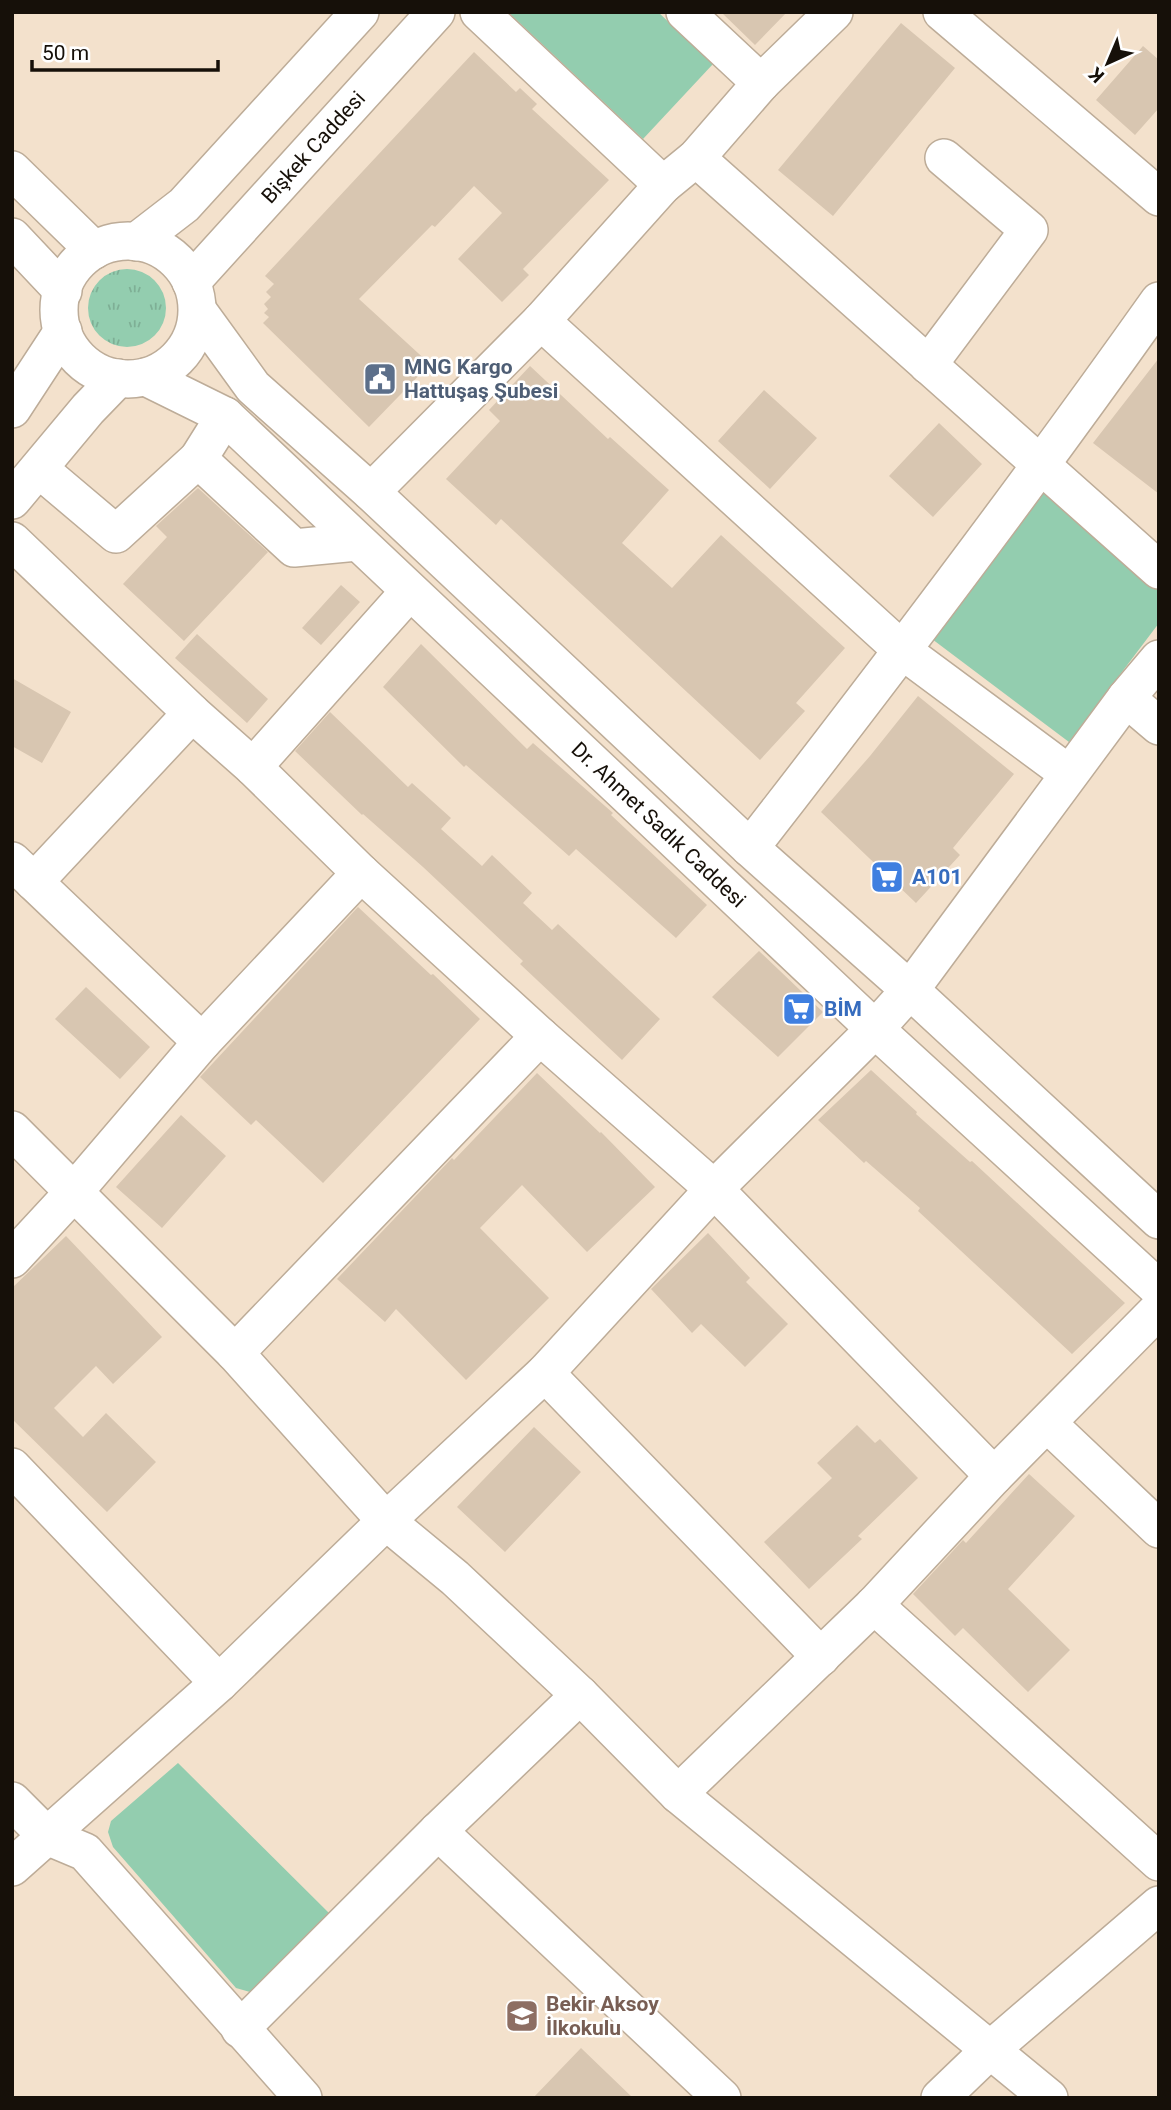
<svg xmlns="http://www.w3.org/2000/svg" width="1171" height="2110" viewBox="0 0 1171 2110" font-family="Roboto,sans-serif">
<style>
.grass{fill:url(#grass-tufts)}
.park{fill:#93cdaf}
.building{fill:#d8c6b1}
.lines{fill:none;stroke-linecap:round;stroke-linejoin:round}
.minor-casing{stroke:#bdac98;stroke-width:40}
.minor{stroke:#fff;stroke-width:37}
.labels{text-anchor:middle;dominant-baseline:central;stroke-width:5;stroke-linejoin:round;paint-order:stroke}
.street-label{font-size:21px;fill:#161009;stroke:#fff}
.service-label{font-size:21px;font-weight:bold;fill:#4e5e75;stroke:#fff;text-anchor:start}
.shop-label{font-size:21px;font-weight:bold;fill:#366cbe;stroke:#fff;text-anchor:start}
.education-label{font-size:21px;font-weight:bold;fill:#785e54;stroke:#fff;text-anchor:start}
</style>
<defs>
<pattern id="grass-tufts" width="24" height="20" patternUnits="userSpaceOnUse" patternTransform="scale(1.75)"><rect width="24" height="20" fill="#93cdaf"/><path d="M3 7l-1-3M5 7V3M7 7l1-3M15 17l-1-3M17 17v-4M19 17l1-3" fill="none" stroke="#7eaf95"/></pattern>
</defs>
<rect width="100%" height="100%" fill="#f3e1cc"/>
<path class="grass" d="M88 308a39 39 0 1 1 78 0a39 39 0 1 1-78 0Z"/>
<path class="park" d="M 508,12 L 658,12 L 713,64 L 643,139 Z
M 1044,487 L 1159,588 L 1159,623 L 1069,742 L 932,639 Z
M 178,1763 L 332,1916 L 263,1985 L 250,1992 L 236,1988 L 113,1847 L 108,1832 L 111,1821 Z"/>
<path class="building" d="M 721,12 L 787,12 L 755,45 Z
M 901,23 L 955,68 L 833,216 L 778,170 Z
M 1143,46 L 1159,60 L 1159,108 L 1135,135 L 1096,100 Z
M 474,52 L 516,92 L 520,88 L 537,104 L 532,109 L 609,180 L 523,269 L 529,275 L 502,302 L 458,259 L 502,213 L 474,186 L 435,227 L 432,225 L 359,299 L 430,364 L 369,427 L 263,323 L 269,317 L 264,313 L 268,309 L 264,304 L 271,297 L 266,292 L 274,284 L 265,276 Z
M 1159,358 L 1159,494 L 1093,443 Z
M 530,366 L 608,439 L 610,437 L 669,490 L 622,543 L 672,588 L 721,535 L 845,648 L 796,703 L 805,711 L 760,760 L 501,519 L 496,525 L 446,479 L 500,421 L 489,410 Z
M 764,390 L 817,438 L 770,489 L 718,441 Z
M 939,423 L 982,464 L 933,517 L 889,476 Z
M 198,488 L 268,552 L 184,641 L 123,584 L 167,537 L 156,526 Z
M 341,585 L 360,602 L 321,645 L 302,628 Z
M 197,634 L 268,699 L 247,723 L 175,658 Z
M 421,644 L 527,749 L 533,743 L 613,813 L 611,815 L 707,905 L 676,938 L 576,849 L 569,856 L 466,765 L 464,767 L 383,687 Z
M 12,678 L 71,712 L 42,763 L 12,746 Z
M 918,696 L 1014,774 L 953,848 L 960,855 L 916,903 L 821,812 L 870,756 Z
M 330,712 L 408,787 L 412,783 L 451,818 L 441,829 L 482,866 L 492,855 L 532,893 L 523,903 L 552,930 L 558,924 L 660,1019 L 622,1060 L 520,964 L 523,961 L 423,867 L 363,814 L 362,815 L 295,751 Z
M 358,907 L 431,975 L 433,974 L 480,1019 L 323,1183 L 256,1120 L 251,1125 L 200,1077 Z
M 759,951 L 823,1012 L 778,1057 L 712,997 Z
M 86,987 L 150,1047 L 120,1079 L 55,1019 Z
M 871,1070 L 917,1112 L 916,1114 L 970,1162 L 972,1161 L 1125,1303 L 1072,1354 L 918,1211 L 920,1208 L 866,1161 L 864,1163 L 818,1120 Z
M 537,1073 L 600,1133 L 601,1132 L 655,1187 L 587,1252 L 522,1185 L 480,1228 L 549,1298 L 466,1380 L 396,1309 L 385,1322 L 337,1279 L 452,1158 L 454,1160 Z
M 181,1115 L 226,1156 L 162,1228 L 116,1187 Z
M 708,1233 L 750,1278 L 746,1282 L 788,1324 L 745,1367 L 701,1324 L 692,1333 L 651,1289 Z
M 66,1236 L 162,1337 L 113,1384 L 96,1366 L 54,1408 L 83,1437 L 106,1413 L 156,1462 L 107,1512 L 12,1419 L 12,1288 Z
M 857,1425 L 875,1443 L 880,1439 L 918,1478 L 858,1536 L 862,1539 L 809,1589 L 764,1542 L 832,1478 L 817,1463 Z
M 534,1427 L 581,1472 L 505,1552 L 457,1507 Z
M 1029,1474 L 1075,1516 L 1008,1589 L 1070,1650 L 1028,1692 L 963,1628 L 955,1636 L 913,1594 L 963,1540 L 966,1543 Z
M 581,2048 L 633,2098 L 533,2098 Z"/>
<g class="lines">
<defs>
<g id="minor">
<path d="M 479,12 L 663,185"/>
<path d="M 685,12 L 761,83"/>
<path d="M 942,12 L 1159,197"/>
<path d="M 696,158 L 1159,570"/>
<path d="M 12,170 L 94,250"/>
<path d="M 12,237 L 63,291"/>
<circle cx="128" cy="310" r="69"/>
<path d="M 136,242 L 184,205 L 360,12"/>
<path id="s1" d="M 191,282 L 436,12"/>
<path d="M 198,311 L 253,387 L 371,492 L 750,848 L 910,990 L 1159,1220"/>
<path d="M 541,321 L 903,651 L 1069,774"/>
<path d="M 928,365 L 1029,230 L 944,158"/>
<path id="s2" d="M 146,377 L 225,416 L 875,1029 L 1159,1289"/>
<path d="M 12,409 L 63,331"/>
<path d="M 225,416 L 198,459 L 294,548 L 357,542"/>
<path d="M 39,469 L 116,534 L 198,459"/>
<path d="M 371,492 L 541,321 L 663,185 L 696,158 L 761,83 L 834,12"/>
<path d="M 12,500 L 88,409 L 118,378"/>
<path d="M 12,541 L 192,713 L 253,767 L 361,873 L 540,1036 L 714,1189 L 994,1476"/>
<path d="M 1126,698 L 1159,726"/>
<path d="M 253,767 L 409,592"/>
<path d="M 750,848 C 890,668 1027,487 1159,301"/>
<path d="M 12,861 L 202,1042"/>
<path d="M 34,882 L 192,713"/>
<path d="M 12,1130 L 235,1353 L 386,1521 L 455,1578 L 580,1695 L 678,1794 L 1049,2098"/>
<path d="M 12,1259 L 73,1193 L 202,1042 L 361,873"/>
<path d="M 235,1353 L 540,1036"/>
<path d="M 545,1373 L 821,1657"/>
<path d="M 1048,1424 L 1159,1529"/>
<path d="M 12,1467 L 219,1683"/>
<path d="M 874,1605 L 1159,1862"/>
<path d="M 678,1794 L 874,1605 L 994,1476 L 1159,1309"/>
<path d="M 12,1801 L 47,1836 L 85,1852 L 303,2098"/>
<path d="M 438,1831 L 722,2098"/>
<path d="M 12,1867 L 219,1683 L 386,1521 L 545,1373 L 714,1189 L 875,1029 L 910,990 L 1126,698 L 1159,659"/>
<path d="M 240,2029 L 438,1831 L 580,1695"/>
<path d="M 940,2098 L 990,2050 L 1159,1905"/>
</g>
</defs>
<use href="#minor" class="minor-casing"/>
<use href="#minor" class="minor"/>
</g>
<defs>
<symbol id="civic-square" viewBox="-11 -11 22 22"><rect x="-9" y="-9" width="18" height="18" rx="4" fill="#5c6f8a" stroke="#fff"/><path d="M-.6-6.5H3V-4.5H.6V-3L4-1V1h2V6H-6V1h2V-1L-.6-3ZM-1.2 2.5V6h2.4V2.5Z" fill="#fff"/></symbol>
<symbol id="supermarket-square" viewBox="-11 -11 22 22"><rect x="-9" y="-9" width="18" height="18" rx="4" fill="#3f7fe0" stroke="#fff"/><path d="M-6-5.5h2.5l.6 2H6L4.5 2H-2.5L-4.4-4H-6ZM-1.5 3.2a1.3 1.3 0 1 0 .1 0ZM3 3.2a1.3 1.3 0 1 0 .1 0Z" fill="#fff"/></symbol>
<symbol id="school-square" viewBox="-11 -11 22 22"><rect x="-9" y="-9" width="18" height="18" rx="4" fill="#8d6e63" stroke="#fff"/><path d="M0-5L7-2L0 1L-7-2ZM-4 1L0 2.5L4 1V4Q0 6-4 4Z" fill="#fff"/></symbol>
</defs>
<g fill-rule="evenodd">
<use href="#civic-square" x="361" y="360" width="38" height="38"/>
<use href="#supermarket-square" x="868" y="858" width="38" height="38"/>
<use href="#supermarket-square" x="780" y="990" width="38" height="38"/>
<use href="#school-square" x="503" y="1997" width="38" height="38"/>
</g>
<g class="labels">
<g class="street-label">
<text stroke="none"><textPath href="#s1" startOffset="182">Bişkek Caddesi</textPath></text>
<text stroke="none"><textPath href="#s2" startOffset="684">Dr. Ahmet Sadık Caddesi</textPath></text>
</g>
<g class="service-label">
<text x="404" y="367">MNG Kargo<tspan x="404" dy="24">Hattuşaş Şubesi</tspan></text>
</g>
<g class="shop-label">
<text x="912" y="877">A101</text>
<text x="824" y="1009">BİM</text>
</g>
<g class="education-label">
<text x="546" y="2004">Bekir Aksoy<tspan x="546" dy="24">İlkokulu</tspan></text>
</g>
</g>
<rect width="1171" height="2110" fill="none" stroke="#161009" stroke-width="28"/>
<g transform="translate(1108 63) rotate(224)" stroke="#ffffff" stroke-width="5" paint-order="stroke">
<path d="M0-5L12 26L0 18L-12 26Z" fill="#161009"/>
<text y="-10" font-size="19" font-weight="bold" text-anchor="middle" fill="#161009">K</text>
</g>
<path d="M32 60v10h186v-10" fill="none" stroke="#161009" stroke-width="3.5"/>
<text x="42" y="60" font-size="21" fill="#161009" stroke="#ffffff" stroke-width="5" paint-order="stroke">50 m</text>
</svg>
